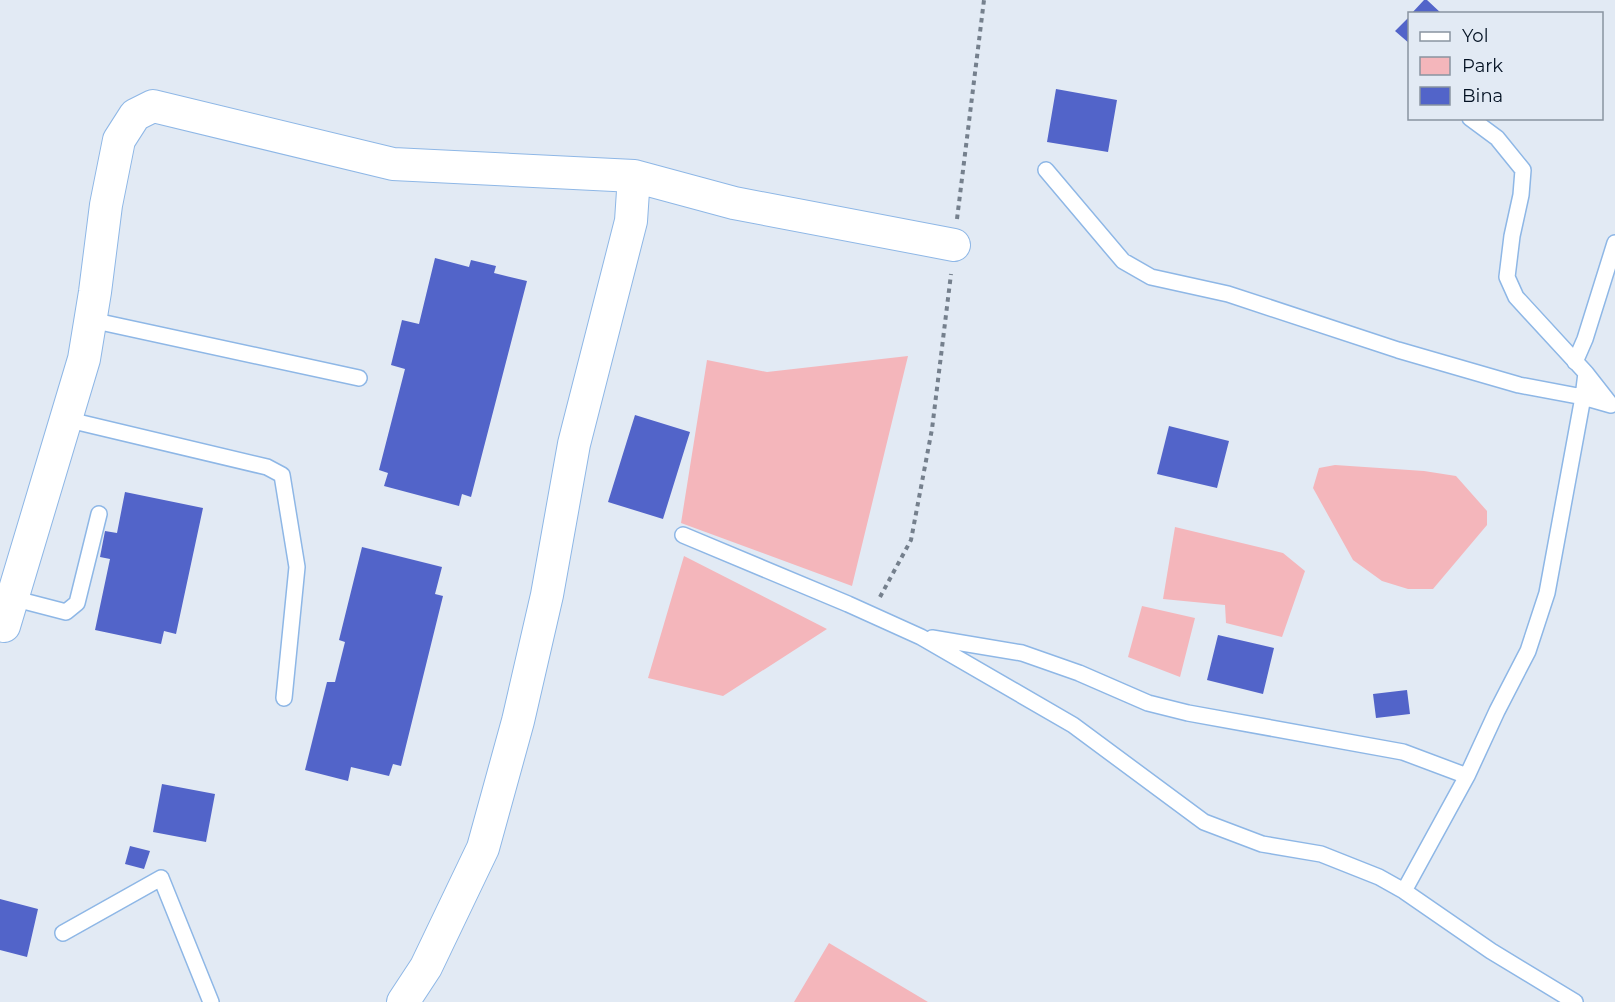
<svg xmlns="http://www.w3.org/2000/svg" width="1615" height="1002" viewBox="0 0 1615 1002" font-family="Montserrat,sans-serif">
<style>
.green{fill:#f4b6bb}
.building{fill:#5264c9}
.lines{fill:none;stroke-linecap:round;stroke-linejoin:round}
.lane-casing{stroke:#8eb7e6;stroke-width:18}
.street-casing{stroke:#8eb7e6;stroke-width:34}
.path{stroke:#75808d;stroke-width:4;stroke-dasharray:4.5 4.5;stroke-linecap:butt}
.lane{stroke:#fff;stroke-width:15}
.street{stroke:#fff;stroke-width:32}
</style>
<rect width="100%" height="100%" fill="#e2eaf4"/>
<path class="green" d="M 908,356 L 852,586 L 681,523 L 707,360 L 767,372 Z
M 1335,465 L 1424,471 L 1456,476 L 1487,511 L 1487,525 L 1433,589 L 1408,589 L 1382,581 L 1353,560 L 1313,488 L 1319,468 Z
M 1175,527 L 1283,553 L 1305,571 L 1282,637 L 1226,623 L 1225,605 L 1163,599 Z
M 684,556 L 827,629 L 723,696 L 648,678 Z
M 1142,606 L 1195,618 L 1180,677 L 1128,657 Z
M 829,943 L 928,1002 L 794,1002 Z"/>
<path class="building" d="M 1424,0 L 1427,0 L 1442,14 L 1411,14 Z
M 1410,16 L 1410,44 L 1395,31 Z
M 1056,89 L 1117,100 L 1108,152 L 1047,142 Z
M 435,258 L 469,267 L 471,260 L 496,266 L 494,273 L 527,281 L 471,497 L 462,494 L 459,506 L 384,486 L 388,473 L 379,470 L 405,369 L 391,365 L 402,320 L 419,324 Z
M 635,415 L 690,432 L 663,519 L 608,502 Z
M 1169,426 L 1229,441 L 1217,488 L 1157,474 Z
M 125,492 L 203,508 L 176,634 L 164,631 L 161,644 L 95,630 L 110,559 L 100,557 L 105,531 L 117,533 Z
M 362,547 L 442,567 L 435,594 L 443,596 L 401,766 L 393,764 L 389,776 L 351,767 L 348,781 L 305,770 L 327,682 L 335,682 L 345,642 L 339,640 Z
M 1218,635 L 1274,648 L 1263,694 L 1207,680 Z
M 1407,690 L 1410,714 L 1376,718 L 1373,694 Z
M 162,784 L 215,794 L 206,842 L 153,832 Z
M 130,846 L 150,851 L 144,869 L 125,864 Z
M 0,899 L 38,909 L 27,957 L 0,950 Z"/>
<g class="lines">
<defs>
<path id="lane" d="M 1470,118 L 1497,138 L 1523,170 L 1521,195 L 1512,236 L 1507,277 L 1516,297 L 1586,373 L 1611,405
M 1046,170 L 1123,261 L 1151,277 L 1228,294 L 1398,350 L 1519,385 L 1583,397 L 1611,405
M 91,320 L 359,378
M 1575,362 L 1585,339 L 1615,243
M 65,419 L 267,467 L 282,475 L 297,567 L 284,698
M 683,535 L 848,604 L 921,637 L 1073,725 L 1204,822 L 1262,844 L 1321,854 L 1379,877 L 1404,891 L 1491,951 L 1575,1002
M 12,598 L 66,612 L 77,603 L 99,514
M 932,638 L 1022,653 L 1079,673 L 1148,703 L 1188,713 L 1403,752 L 1467,776
M 1404,891 L 1467,776 L 1497,711 L 1528,651 L 1547,593 L 1583,397 L 1586,373
M 63,933 L 161,878 L 211,1002"/>
<path id="street" d="M 4,626 L 84,359 L 95,292 L 106,205 L 119,140 L 135,115 L 153,106 L 393,164 L 634,176 L 734,203 L 954,245
M 403,1002 L 426,967 L 483,848 L 518,721 L 547,595 L 574,444 L 631,221 L 634,176"/>
</defs>
<use href="#lane" class="lane-casing"/>
<use href="#street" class="street-casing"/>
<path class="path" d="M 957,219 L 984,0
M 880,597 L 911,540 L 932,429 L 951,274"/>
<use href="#lane" class="lane"/>
<use href="#street" class="street"/>
</g>
<rect x="1408" y="12" width="195" height="108" fill="#e2eaf4" stroke="#8994a0" stroke-width="1.5"/>
<rect x="1420" y="32" width="30" height="9" fill="#ffffff" stroke="#8994a0" stroke-width="1.5"/>
<text x="1462" y="42" font-size="18" fill="#041223">Yol</text>
<rect x="1420" y="57" width="30" height="18" fill="#f4b6bb" stroke="#8994a0" stroke-width="1.5"/>
<text x="1462" y="72" font-size="18" fill="#041223">Park</text>
<rect x="1420" y="87" width="30" height="18" fill="#5264c9" stroke="#8994a0" stroke-width="1.5"/>
<text x="1462" y="102" font-size="18" fill="#041223">Bina</text>
</svg>
